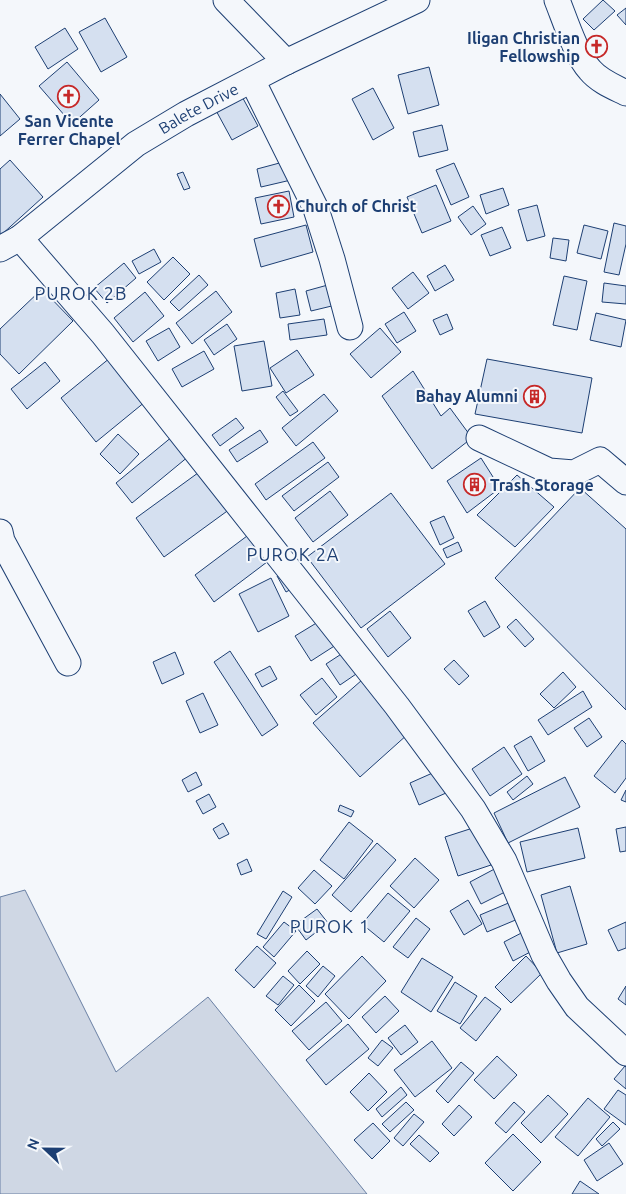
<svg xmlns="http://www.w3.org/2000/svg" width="626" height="1194" viewBox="0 0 626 1194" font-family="Ubuntu,sans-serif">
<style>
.water{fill:#cfd7e4;stroke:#687fa3}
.building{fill:#d5e0f0;stroke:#1d3f73}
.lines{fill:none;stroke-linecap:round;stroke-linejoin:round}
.minor-casing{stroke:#1d3f73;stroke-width:27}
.minor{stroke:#f4f7fb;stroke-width:25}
.labels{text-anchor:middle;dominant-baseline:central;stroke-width:4;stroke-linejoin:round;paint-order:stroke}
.poi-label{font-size:16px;font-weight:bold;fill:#1d3f73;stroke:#f4f7fb;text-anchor:end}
.street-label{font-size:16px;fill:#1d3f73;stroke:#f4f7fb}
.neighbourhood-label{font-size:18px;letter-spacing:1px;fill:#1d3f73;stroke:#f4f7fb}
</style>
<rect width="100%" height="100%" fill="#f4f7fb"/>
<path class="water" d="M 25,890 L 116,1072 L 208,997 L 367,1194 L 0,1194 L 0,897 Z"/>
<path class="building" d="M 603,0 L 615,11 L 594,30 L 583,19 Z
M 626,8 L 626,25 L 617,15 Z
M 105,18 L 127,57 L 101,72 L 79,32 Z
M 65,28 L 78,49 L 48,69 L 35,47 Z
M 67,62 L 99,100 L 72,124 L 39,86 Z
M 429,67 L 439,105 L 408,114 L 398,75 Z
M 373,88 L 394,128 L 373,140 L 352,99 Z
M 239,91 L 258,126 L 232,140 L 213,105 Z
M 0,94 L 20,119 L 0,136 Z
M 442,125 L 448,150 L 419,157 L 413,132 Z
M 10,160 L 43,197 L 0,236 L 0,169 Z
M 287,161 L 291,180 L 261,187 L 257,169 Z
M 454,163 L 469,197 L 451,205 L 436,170 Z
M 183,172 L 190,188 L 184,190 L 177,174 Z
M 436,185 L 451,221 L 422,233 L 407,197 Z
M 503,188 L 509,205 L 486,214 L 480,195 Z
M 289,191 L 294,217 L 261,224 L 255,198 Z
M 537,205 L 545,236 L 527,241 L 518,210 Z
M 473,206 L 486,224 L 471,235 L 458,217 Z
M 614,223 L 626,226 L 626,244 L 619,275 L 604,272 Z
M 306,225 L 313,252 L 261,267 L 254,239 Z
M 584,225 L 608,231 L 601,259 L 577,253 Z
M 502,227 L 511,248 L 490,256 L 481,235 Z
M 553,238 L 569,240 L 566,261 L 550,258 Z
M 154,249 L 161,262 L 139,274 L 132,261 Z
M 173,257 L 190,274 L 164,300 L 147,282 Z
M 124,263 L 136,278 L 107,303 L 94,288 Z
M 445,265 L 454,280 L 435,291 L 427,276 Z
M 413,272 L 429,293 L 408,309 L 392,288 Z
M 199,275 L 208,285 L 179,311 L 170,302 Z
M 564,276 L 587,281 L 577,330 L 553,325 Z
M 335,283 L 340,304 L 311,311 L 306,291 Z
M 604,283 L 626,286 L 626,304 L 602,302 Z
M 42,289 L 73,321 L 19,374 L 0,354 L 0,329 Z
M 295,289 L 300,315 L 280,318 L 276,293 Z
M 216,291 L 232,312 L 192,344 L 176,323 Z
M 145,292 L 164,316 L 133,342 L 114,318 Z
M 404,312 L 416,331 L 397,343 L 385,324 Z
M 596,313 L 626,320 L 621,347 L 590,340 Z
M 447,314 L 453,329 L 440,335 L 433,320 Z
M 324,319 L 327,335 L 290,340 L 288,324 Z
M 227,324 L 237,339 L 214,355 L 204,340 Z
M 169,328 L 180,347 L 158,361 L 146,341 Z
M 380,328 L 401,352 L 371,378 L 350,354 Z
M 264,341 L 272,386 L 242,391 L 234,346 Z
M 297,350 L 314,375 L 286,393 L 270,368 Z
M 204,351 L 214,369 L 182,387 L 172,369 Z
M 116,353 L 151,397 L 96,442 L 61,398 Z
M 487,359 L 592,378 L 582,433 L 475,414 Z
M 45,362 L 60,381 L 27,409 L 11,389 Z
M 413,371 L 441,416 L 450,408 L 472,438 L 432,469 L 382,396 Z
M 283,391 L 298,411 L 290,416 L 276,397 Z
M 324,394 L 338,411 L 296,446 L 282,428 Z
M 236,418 L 244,428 L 220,446 L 212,435 Z
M 260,430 L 268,442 L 237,462 L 229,450 Z
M 118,434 L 139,454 L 120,474 L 100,454 Z
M 173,436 L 189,456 L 132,503 L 116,483 Z
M 313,442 L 325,458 L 266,500 L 255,484 Z
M 481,458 L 500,488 L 467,513 L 447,481 Z
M 328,462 L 339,477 L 294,511 L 282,496 Z
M 202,470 L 230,509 L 164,557 L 136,518 Z
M 517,475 L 554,507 L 515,547 L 477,515 Z
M 580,488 L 626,529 L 626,710 L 495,578 Z
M 330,491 L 348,515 L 313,542 L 295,518 Z
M 391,493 L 445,564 L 361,628 L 307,557 Z
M 444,516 L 454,538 L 440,545 L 430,522 Z
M 247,536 L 267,562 L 214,602 L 195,575 Z
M 458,542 L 462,551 L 447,558 L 443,549 Z
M 287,569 L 297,586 L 286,592 L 277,576 Z
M 271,578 L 289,616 L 258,632 L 239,594 Z
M 485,601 L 500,627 L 484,637 L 468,611 Z
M 390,611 L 411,638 L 388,657 L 367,629 Z
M 323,619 L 339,643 L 311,661 L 295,636 Z
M 516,619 L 534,639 L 525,647 L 507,627 Z
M 349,649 L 362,670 L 340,685 L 326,664 Z
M 230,651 L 278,725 L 262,736 L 214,662 Z
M 175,652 L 184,674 L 162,684 L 153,662 Z
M 454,660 L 469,676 L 459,685 L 444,669 Z
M 270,666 L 277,679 L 262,687 L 255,674 Z
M 563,672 L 576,687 L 554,708 L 540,694 Z
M 322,678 L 337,697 L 316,715 L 300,695 Z
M 362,680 L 408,734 L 360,777 L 313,723 Z
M 583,691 L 592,707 L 548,735 L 538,720 Z
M 203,693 L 218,725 L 200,733 L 186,701 Z
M 589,718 L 602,737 L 587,747 L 574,728 Z
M 531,736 L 545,761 L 528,771 L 514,746 Z
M 622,740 L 626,744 L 626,778 L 615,793 L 594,776 Z
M 504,747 L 522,774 L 490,796 L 472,769 Z
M 437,771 L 446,793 L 419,805 L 410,783 Z
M 196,772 L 202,785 L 188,792 L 182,780 Z
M 527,776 L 533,784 L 513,800 L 507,792 Z
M 565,777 L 580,807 L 508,843 L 494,813 Z
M 626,790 L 626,802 L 621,800 Z
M 209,794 L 216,807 L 203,814 L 196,801 Z
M 340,805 L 354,811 L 351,817 L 338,811 Z
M 349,822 L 373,841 L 344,879 L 320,860 Z
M 223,823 L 229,834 L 219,839 L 213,829 Z
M 479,826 L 491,865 L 458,876 L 445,837 Z
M 626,827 L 626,851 L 620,852 L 616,829 Z
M 578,828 L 585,858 L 527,872 L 520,842 Z
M 377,843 L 396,860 L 351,912 L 332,895 Z
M 415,858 L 439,880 L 414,908 L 390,886 Z
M 247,859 L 252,871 L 241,875 L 237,864 Z
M 502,865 L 513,888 L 481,904 L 470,882 Z
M 314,870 L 332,886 L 315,904 L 298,888 Z
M 570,886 L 587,944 L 557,953 L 541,895 Z
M 283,891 L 292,897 L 266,939 L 257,934 Z
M 388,893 L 410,911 L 384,942 L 362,924 Z
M 518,899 L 525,916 L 487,932 L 480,915 Z
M 468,900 L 482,924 L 464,935 L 450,911 Z
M 317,909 L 328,923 L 306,940 L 295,925 Z
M 416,918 L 430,929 L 408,958 L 393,947 Z
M 284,922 L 296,931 L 274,957 L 263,947 Z
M 626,922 L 626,948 L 618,951 L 608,930 Z
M 529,929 L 538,948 L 513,961 L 504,942 Z
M 257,946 L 276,963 L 254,988 L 235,970 Z
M 307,951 L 320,964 L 300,984 L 288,971 Z
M 362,956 L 386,981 L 349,1019 L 325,994 Z
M 526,956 L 542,973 L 511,1003 L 495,987 Z
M 422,958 L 453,977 L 431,1012 L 401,992 Z
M 323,966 L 335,976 L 318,997 L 306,986 Z
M 283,976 L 294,985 L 278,1005 L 266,996 Z
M 455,982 L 477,996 L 460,1024 L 437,1011 Z
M 299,985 L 315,1001 L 291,1026 L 275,1010 Z
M 626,986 L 626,1005 L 618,999 Z
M 385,996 L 399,1011 L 376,1033 L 362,1017 Z
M 485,997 L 501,1009 L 476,1041 L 460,1028 Z
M 326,1002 L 342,1021 L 309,1050 L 292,1031 Z
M 348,1024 L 369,1049 L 326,1085 L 306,1060 Z
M 405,1025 L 418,1042 L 401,1055 L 388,1038 Z
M 382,1040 L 393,1048 L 378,1066 L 368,1058 Z
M 432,1041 L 452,1068 L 415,1097 L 394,1070 Z
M 497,1056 L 517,1075 L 494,1099 L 474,1080 Z
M 461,1062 L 474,1073 L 448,1103 L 436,1091 Z
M 625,1066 L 626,1067 L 626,1089 L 614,1079 Z
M 369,1073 L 387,1092 L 368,1111 L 350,1092 Z
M 401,1087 L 407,1095 L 382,1117 L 376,1109 Z
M 618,1090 L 626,1095 L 626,1125 L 604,1109 Z
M 548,1095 L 568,1114 L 541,1143 L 521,1123 Z
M 588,1098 L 610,1117 L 578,1156 L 555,1137 Z
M 406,1102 L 414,1110 L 390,1132 L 382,1124 Z
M 514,1102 L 525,1112 L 506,1133 L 495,1123 Z
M 459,1105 L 472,1117 L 454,1136 L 442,1124 Z
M 414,1114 L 424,1122 L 403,1146 L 394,1138 Z
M 613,1122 L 620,1129 L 602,1146 L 596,1139 Z
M 373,1123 L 390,1141 L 372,1159 L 354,1140 Z
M 513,1134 L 541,1162 L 513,1191 L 485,1163 Z
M 419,1135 L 439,1153 L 430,1162 L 410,1144 Z
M 609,1143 L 623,1164 L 597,1181 L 584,1160 Z
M 580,1181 L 599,1194 L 572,1194 Z"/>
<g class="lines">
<defs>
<g id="minor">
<path d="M 226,0 L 286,62"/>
<path d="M 557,0 C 565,20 576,55 590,70 C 599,81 614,87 626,93"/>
<path d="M 252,80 L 316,209 L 332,259 L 350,327"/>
<path d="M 20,238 L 103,334 L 397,706 L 473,809 L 504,861 L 544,955 L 559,981 L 577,1007 L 626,1053"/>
<path id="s1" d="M 0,249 L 20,238 L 136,144 L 186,114 L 286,62 L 417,0"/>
<path d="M 479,438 L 549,471 L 574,473 L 600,460 L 626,482"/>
<path d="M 0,532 L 2,541 L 68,663"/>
</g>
</defs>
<use href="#minor" class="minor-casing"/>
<use href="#minor" class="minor"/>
</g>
<defs>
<symbol id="church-ring" viewBox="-11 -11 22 22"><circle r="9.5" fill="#f4f7fb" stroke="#c62828" stroke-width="1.5"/><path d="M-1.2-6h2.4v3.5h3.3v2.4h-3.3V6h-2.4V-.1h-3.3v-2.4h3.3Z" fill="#c62828"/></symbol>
<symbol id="building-ring" viewBox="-11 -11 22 22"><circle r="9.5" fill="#f4f7fb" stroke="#c62828" stroke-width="1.5"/><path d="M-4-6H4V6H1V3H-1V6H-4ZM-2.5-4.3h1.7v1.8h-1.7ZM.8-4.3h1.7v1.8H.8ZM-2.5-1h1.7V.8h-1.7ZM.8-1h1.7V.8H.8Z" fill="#c62828"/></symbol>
</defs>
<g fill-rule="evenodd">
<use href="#church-ring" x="584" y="34" width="25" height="25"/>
<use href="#church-ring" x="56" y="84" width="25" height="25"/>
<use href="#church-ring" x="266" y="194" width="25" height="25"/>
<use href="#building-ring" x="522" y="384" width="25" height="25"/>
<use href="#building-ring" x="462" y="472" width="25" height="25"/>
</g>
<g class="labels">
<g class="poi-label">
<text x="580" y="38">Iligan Christian<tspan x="580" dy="18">Fellowship</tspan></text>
<text x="69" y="121" text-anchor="middle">San Vicente<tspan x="69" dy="18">Ferrer Chapel</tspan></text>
<text x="295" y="206" text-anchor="start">Church of Christ</text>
<text x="518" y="396">Bahay Alumni</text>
<text x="490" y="485" text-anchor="start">Trash Storage</text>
</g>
<g class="street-label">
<text stroke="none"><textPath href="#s1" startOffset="244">Balete Drive</textPath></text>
</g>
<g class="neighbourhood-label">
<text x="81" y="293">PUROK 2B</text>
<text x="293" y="554">PUROK 2A</text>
<text x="330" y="926">PUROK 1</text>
</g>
</g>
<g transform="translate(45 1149) rotate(292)" stroke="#f4f7fb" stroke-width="4" paint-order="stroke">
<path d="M0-4L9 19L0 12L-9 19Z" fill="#1d3f73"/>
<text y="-8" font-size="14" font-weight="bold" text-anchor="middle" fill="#1d3f73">N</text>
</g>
</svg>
